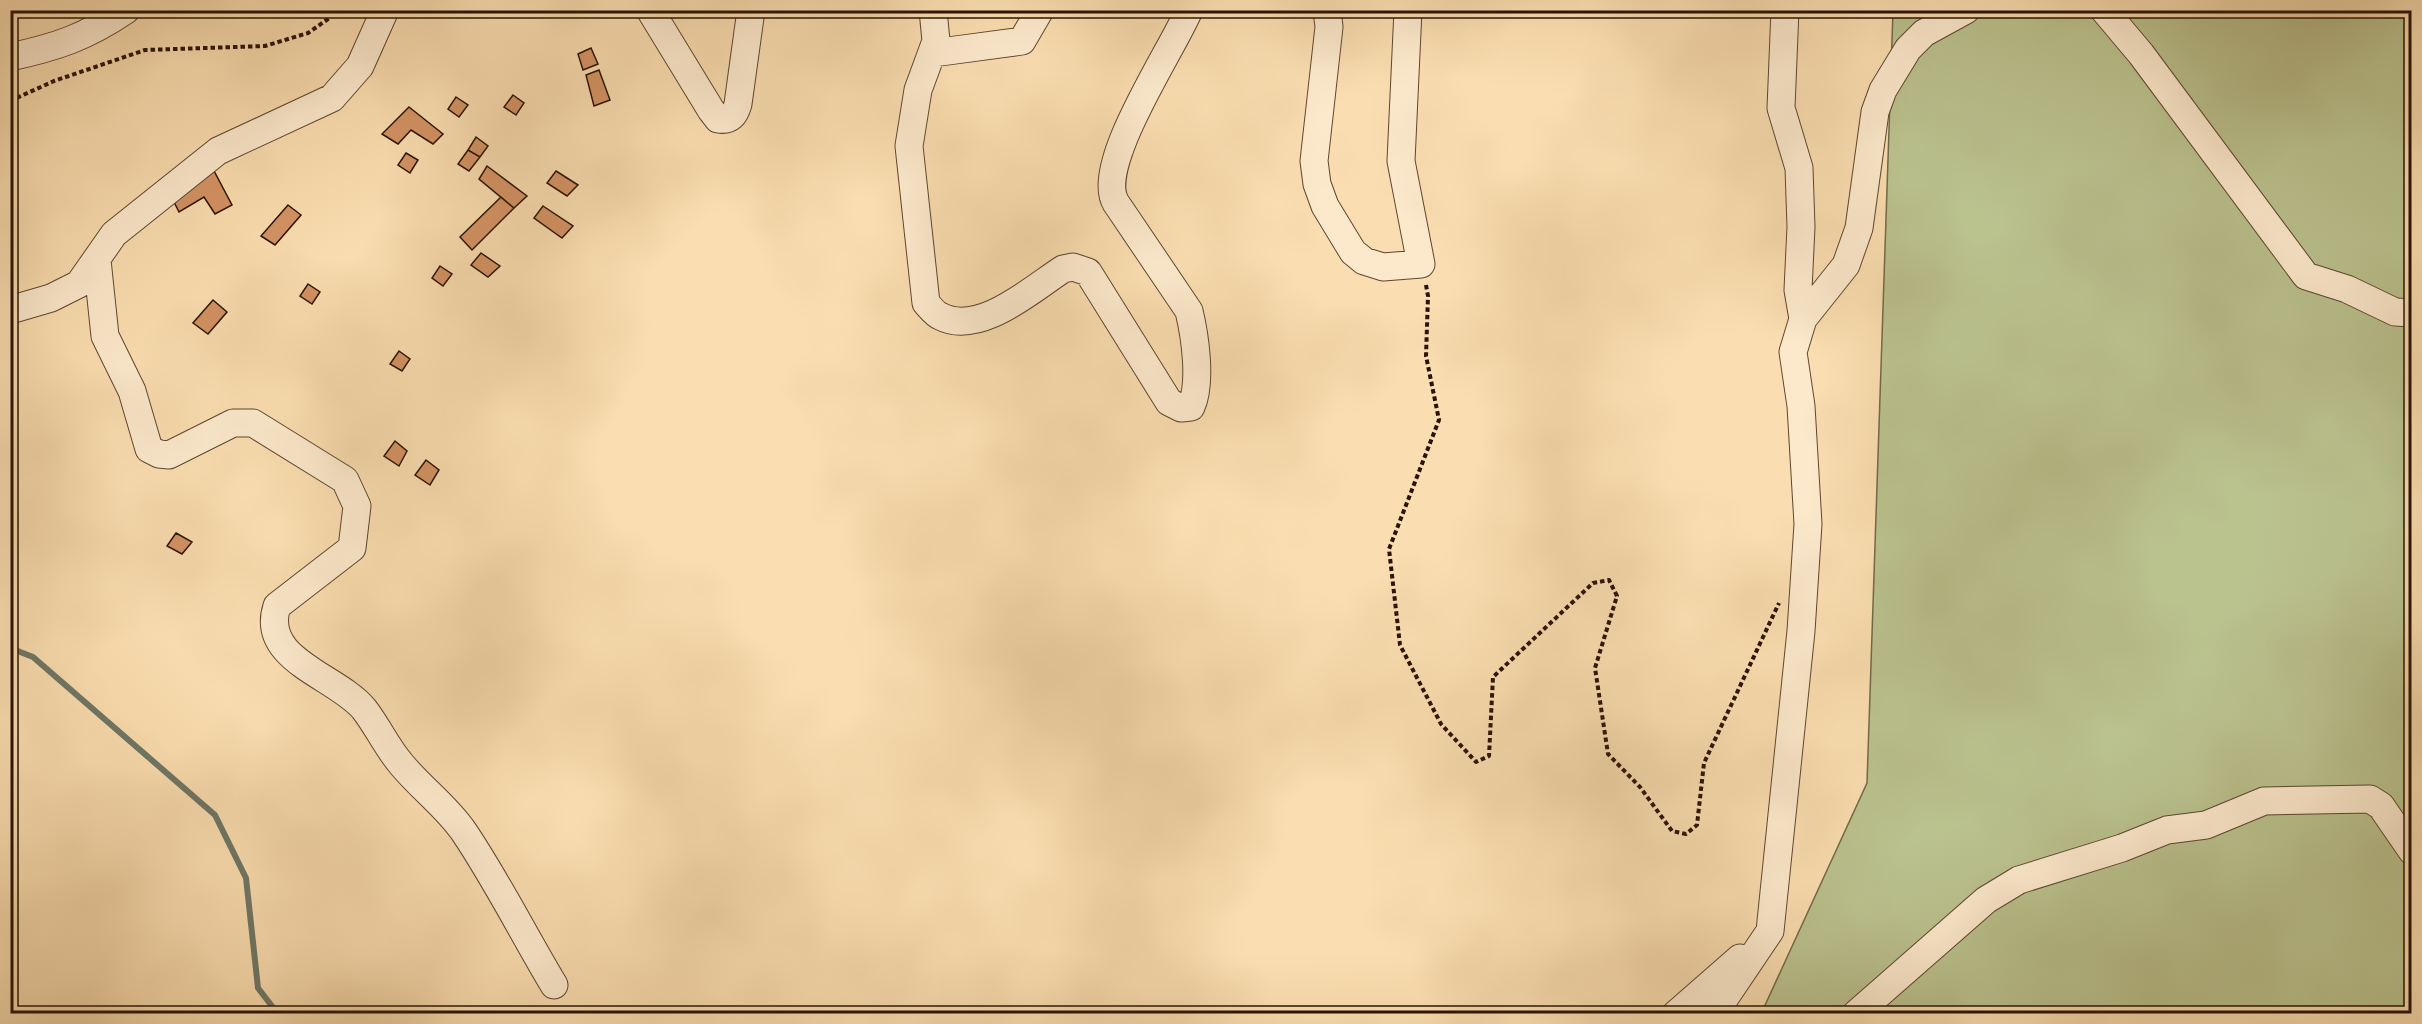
<svg xmlns="http://www.w3.org/2000/svg" width="2422" height="1024" viewBox="0 0 2422 1024" font-family="'Sorts Mill Goudy',serif">
<style>
.green{fill:#bac28e;stroke:#726a49;stroke-width:1.5}
.lines{fill:none;stroke-linecap:round;stroke-linejoin:round}
.stream{stroke:#6f7867;stroke-width:6}
.building{fill:#d49364;stroke:#291304;stroke-width:1.5}
.minor-casing{stroke:#5d462f;stroke-width:29}
.path{stroke:#291304;stroke-width:4;stroke-dasharray:4.5 3;stroke-linecap:butt}
.minor{stroke:#fce9cc;stroke-width:27}
</style>
<rect width="100%" height="100%" fill="#faddb0"/>
<filter id="stains"><feTurbulence type="fractalNoise" baseFrequency=".00333" numOctaves="4"/><feColorMatrix values="0 0 0 0 .2 0 0 0 0 .09 0 0 0 0 .02 0 0 0 .5 -.17"/></filter>
<radialGradient id="worn" r=".72"><stop offset=".6" stop-color="#630" stop-opacity="0"/><stop offset="1" stop-color="#630" stop-opacity=".3"/></radialGradient>
<path class="green" d="M 1893,11 L 2411,11 L 2411,1013 L 1761,1014 L 1867,783 Z"/>
<g class="lines">
<path class="stream" d="M 10,648 L 33,657 L 215,815 L 246,878 L 258,988 L 278,1014"/>
</g>
<path class="building" d="M 591,48 L 598,64 L 583,70 L 578,54 Z
M 599,70 L 610,100 L 594,106 L 586,75 Z
M 513,95 L 524,103 L 516,115 L 504,107 Z
M 456,97 L 468,105 L 459,117 L 448,109 Z
M 409,107 L 443,134 L 433,144 L 411,130 L 398,144 L 382,134 Z
M 476,137 L 488,146 L 480,157 L 468,150 Z
M 468,150 L 480,157 L 469,171 L 458,164 Z
M 406,153 L 418,160 L 410,173 L 398,165 Z
M 487,166 L 527,196 L 514,208 L 479,179 Z
M 213,169 L 232,205 L 215,214 L 204,197 L 179,212 L 171,196 Z
M 556,171 L 578,185 L 567,196 L 547,183 Z
M 501,197 L 514,208 L 472,250 L 460,237 Z
M 288,205 L 301,215 L 275,245 L 261,236 Z
M 543,206 L 573,226 L 562,238 L 534,218 Z
M 481,253 L 500,266 L 488,277 L 471,265 Z
M 440,266 L 452,274 L 443,286 L 432,278 Z
M 308,284 L 320,292 L 312,304 L 300,296 Z
M 213,300 L 227,312 L 208,334 L 193,323 Z
M 399,351 L 410,359 L 402,371 L 390,364 Z
M 395,441 L 407,451 L 399,466 L 384,456 Z
M 426,460 L 439,470 L 430,485 L 415,475 Z
M 176,533 L 192,542 L 182,554 L 167,546 Z"/>
<g class="lines">
<defs>
<path id="minor" d="M 650,10 L 711,110 L 718,119 C 731,121 735,115 738,104 L 751,10
M 933,10 L 936,41 L 918,90 L 909,146 L 926,303 C 930,307 935,314 940,316 C 979,337 1032,289 1063,269 L 1073,267 L 1088,272 L 1169,402 L 1181,408 L 1191,407 C 1202,383 1195,336 1189,311 L 1116,203 C 1093,166 1173,49 1189,10
M 1327,10 L 1329,27 L 1314,161 L 1317,184 L 1325,206 L 1353,252 L 1364,261 L 1383,267 L 1421,264 L 1401,161 L 1408,10
M 2104,10 L 2141,54 L 2306,276 L 2347,289 L 2395,312 L 2412,313
M 933,53 L 1022,41 L 1040,10
M 10,57 C 57,47 86,37 126,10
M 97,260 L 105,336 L 132,391 L 149,449 L 159,454 L 169,455 L 233,423 L 253,423 L 345,480 L 357,506 L 352,548 L 277,606 C 259,660 337,676 364,709 C 378,727 387,748 402,765 C 422,789 447,807 464,832 C 497,881 524,935 554,985
M 10,310 L 51,298 L 79,284 L 114,234 L 218,151 L 332,98 L 360,66 L 385,10
M 1803,319 L 1846,265 L 1859,228 L 1875,112 L 1883,90 L 1908,49 L 1924,33 L 1966,10
M 1676,1014 L 1740,958
M 1714,1014 L 1770,931 L 1801,631 L 1808,524 L 1801,406 L 1793,352 L 1803,319 L 1798,290 L 1801,227 L 1799,168 L 1781,108 L 1785,10
M 1856,1014 L 1986,900 L 2019,880 L 2122,848 L 2167,830 L 2206,825 L 2264,801 L 2370,799 L 2381,806 L 2412,851"/>
</defs>
<use href="#minor" class="minor-casing"/>
<path class="path" d="M 10,101 L 54,81 L 145,50 L 265,46 L 308,33 L 341,10
M 1426,285 L 1428,296 L 1426,356 L 1439,420 L 1389,549 L 1400,645 L 1441,724 L 1476,762 L 1489,756 L 1493,677 L 1593,583 L 1609,580 L 1617,596 L 1595,668 L 1608,754 L 1640,787 L 1672,831 L 1686,834 L 1697,825 L 1704,763 L 1779,603"/>
<use href="#minor" class="minor"/>
</g>
<rect width="2422" height="1024" fill="none" stroke="#faddb0" stroke-width="36"/>
<rect x="12" y="12" width="2398" height="1000" fill="none" stroke="#291304" stroke-width="3"/>
<rect x="18" y="18" width="2386" height="988" fill="none" stroke="#291304" stroke-width="1.5"/>
<rect width="100%" height="100%" filter="url(#stains)"/>
<rect width="100%" height="100%" fill="url(#worn)"/>
</svg>
